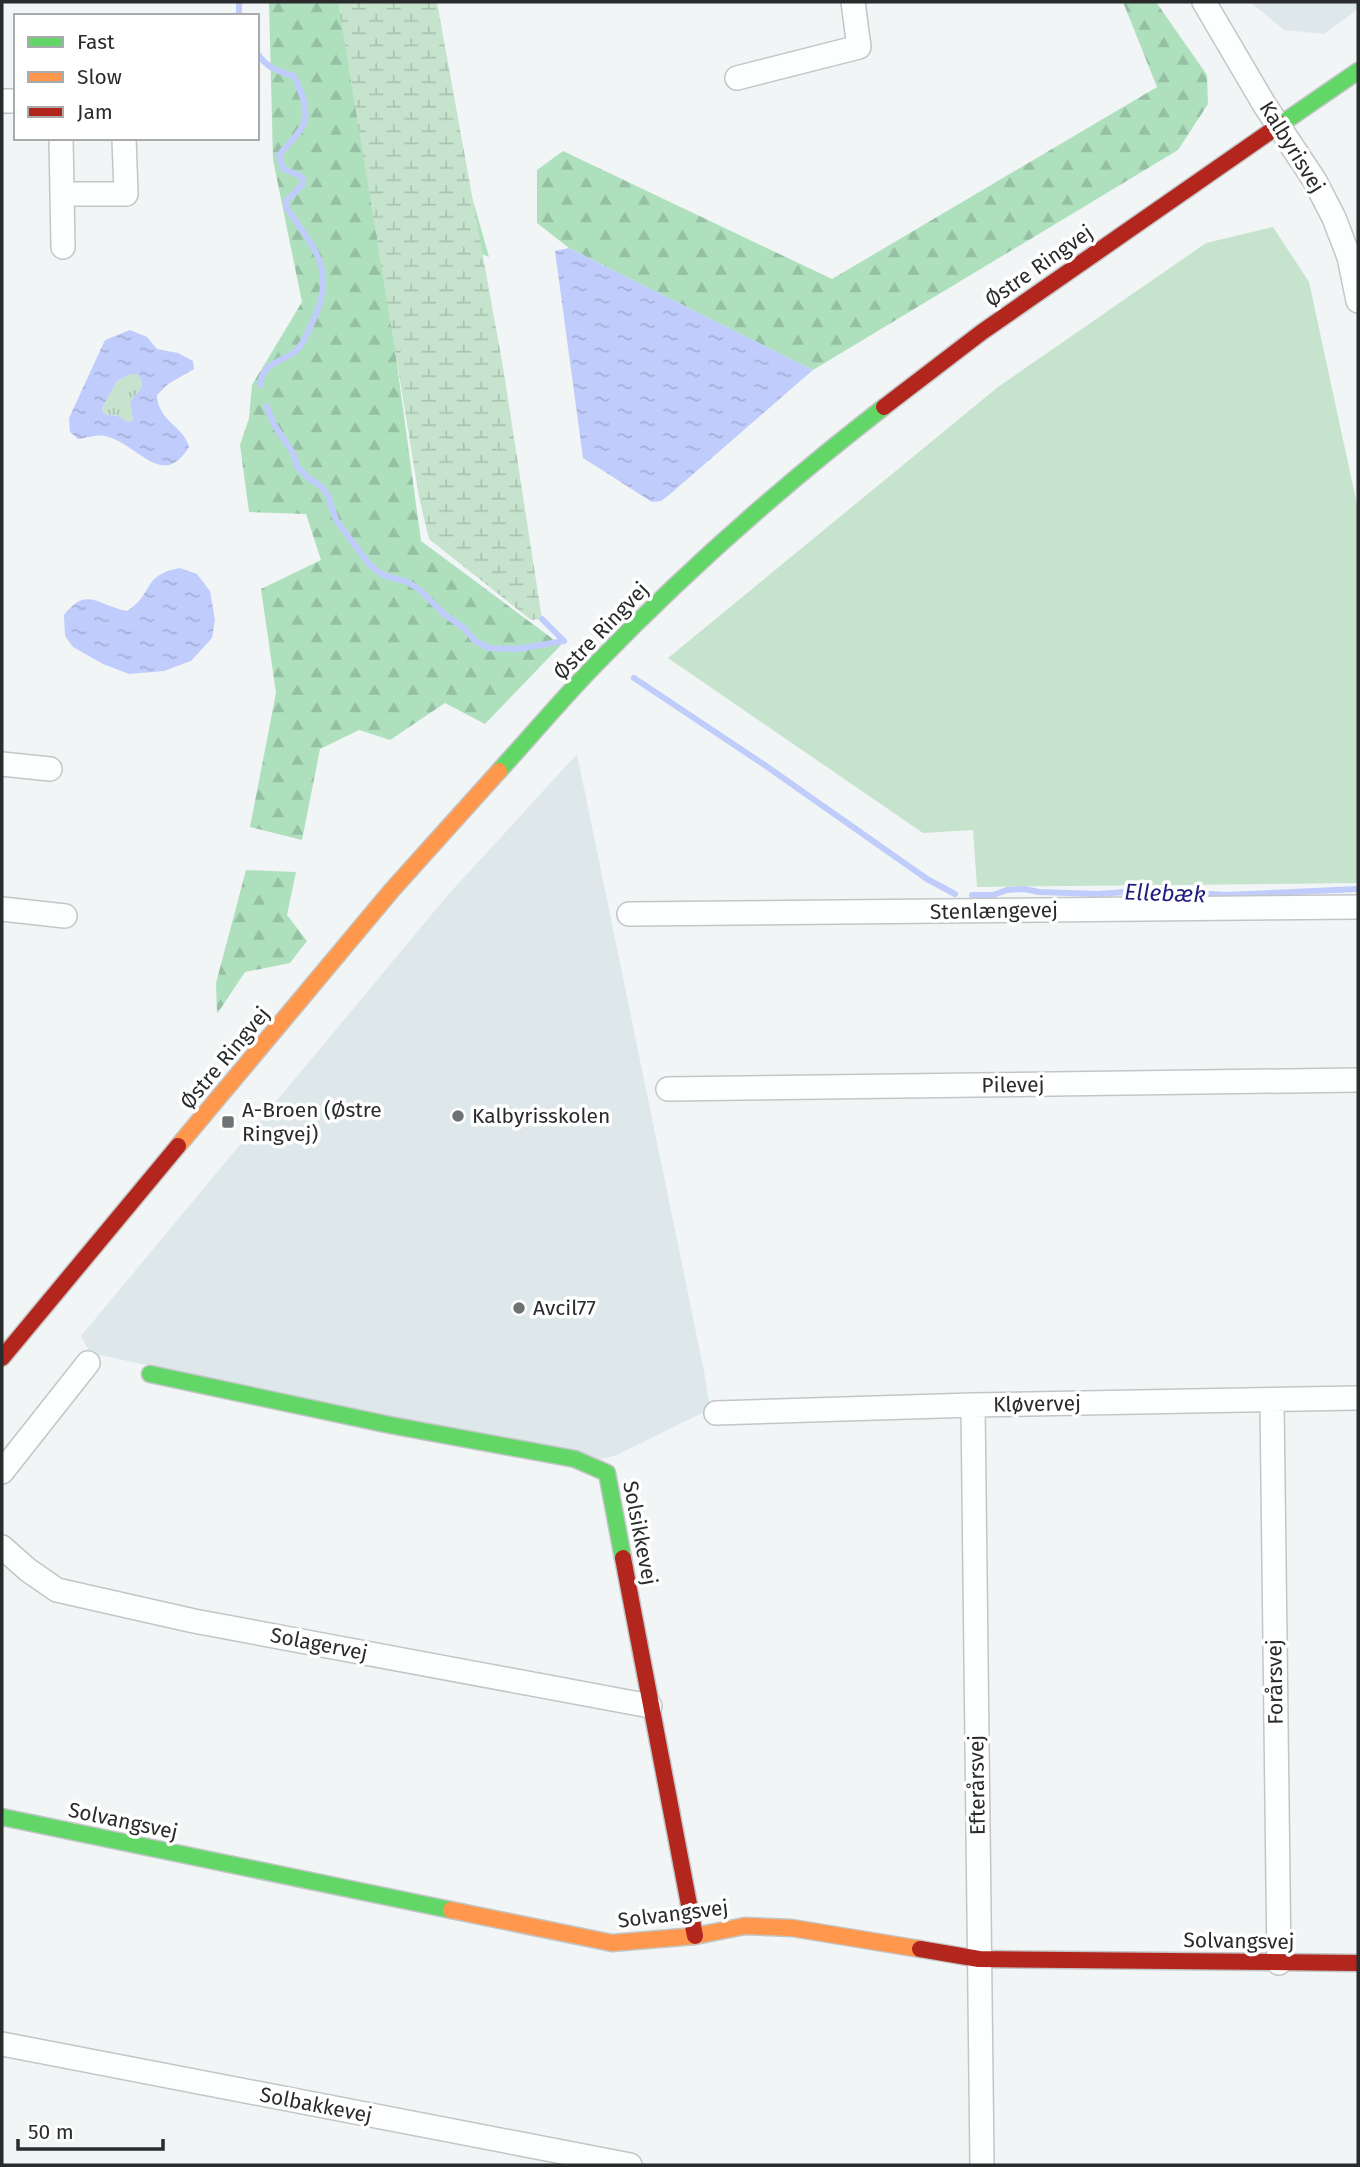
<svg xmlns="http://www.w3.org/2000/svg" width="1360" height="2167" viewBox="0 0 1360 2167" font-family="'Fira Sans',sans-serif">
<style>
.built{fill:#dee8ea}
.grass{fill:url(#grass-tufts)}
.forest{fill:url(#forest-firs)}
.wetland{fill:url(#wetland-marsh)}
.park{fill:#c6e3ce}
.water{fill:url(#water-ripples);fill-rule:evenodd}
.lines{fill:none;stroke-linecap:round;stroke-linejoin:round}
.stream{stroke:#c0ccfc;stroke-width:6}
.street-casing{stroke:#c3c6c7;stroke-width:26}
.fast-casing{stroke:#c3c6c7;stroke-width:19}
.slow-casing{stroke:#c3c6c7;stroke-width:19}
.jam-casing{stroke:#c3c6c7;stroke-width:19}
.street{stroke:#fdfefe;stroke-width:23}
.fast{stroke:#63d668;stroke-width:16}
.slow{stroke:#ff974d;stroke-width:16}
.jam{stroke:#b3261e;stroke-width:16}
.poi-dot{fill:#6f7273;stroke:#fff;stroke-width:2.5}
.labels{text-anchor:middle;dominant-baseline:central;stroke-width:7;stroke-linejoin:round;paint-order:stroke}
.street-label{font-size:21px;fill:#292b2c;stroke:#fff}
.poi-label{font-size:21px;fill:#292b2c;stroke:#fff;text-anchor:start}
.water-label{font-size:23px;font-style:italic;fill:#211f7e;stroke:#fff}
</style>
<defs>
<pattern id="grass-tufts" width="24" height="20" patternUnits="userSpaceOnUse" patternTransform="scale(1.75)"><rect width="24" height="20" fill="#c6e3ce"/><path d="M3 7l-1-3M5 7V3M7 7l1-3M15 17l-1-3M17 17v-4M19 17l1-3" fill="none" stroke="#aac3b1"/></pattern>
<pattern id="forest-firs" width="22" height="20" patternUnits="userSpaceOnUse" patternTransform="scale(1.75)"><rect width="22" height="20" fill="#aee0be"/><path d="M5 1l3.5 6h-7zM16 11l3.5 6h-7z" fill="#96c0a3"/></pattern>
<pattern id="wetland-marsh" width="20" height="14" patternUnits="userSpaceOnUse" patternTransform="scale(1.75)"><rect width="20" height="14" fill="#c6e3ce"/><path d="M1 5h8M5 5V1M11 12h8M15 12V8" fill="none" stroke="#aac3b1"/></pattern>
<pattern id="water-ripples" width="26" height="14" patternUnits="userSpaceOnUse" patternTransform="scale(1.75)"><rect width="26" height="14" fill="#c0ccfc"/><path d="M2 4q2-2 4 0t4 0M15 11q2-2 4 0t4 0" fill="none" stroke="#a5afd8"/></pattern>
</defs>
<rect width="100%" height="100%" fill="#f1f5f6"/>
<path class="built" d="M 1250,2 L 1358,2 L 1358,9 L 1324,34 L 1284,30 Z
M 577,754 L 704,1371 L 710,1409 L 617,1455 L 597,1460 L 90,1353 L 81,1336 L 447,896 Z"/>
<path class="grass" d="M 131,374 L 137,374 L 142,380 L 142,387 L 130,402 L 133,420 L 127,422 L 118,416 L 104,414 L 102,408 L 117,381 Z"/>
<path class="forest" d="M 269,2 L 417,2 L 489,257 L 376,210 L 421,541 L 561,645 L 485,724 L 445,703 L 390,740 L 359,730 L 320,749 L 302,840 L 250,827 L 276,693 L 261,589 L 321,560 L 306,514 L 249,512 L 240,445 L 249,418 L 252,385 L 302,302 L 273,160 Z
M 1123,2 L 1156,2 L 1207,75 L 1208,104 L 1178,150 L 813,370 L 569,248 L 537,223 L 537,170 L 563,151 L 832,279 L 1157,87 Z
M 246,870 L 296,872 L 287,915 L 307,941 L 290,963 L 245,972 L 217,1014 L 216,983 Z"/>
<path class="wetland" d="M 338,2 L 437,2 L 503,367 L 542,619 L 531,620 L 429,539 L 419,497 Z"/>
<path class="park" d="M 1273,227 L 1309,282 L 1358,509 L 1358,883 L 977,887 L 973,830 L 923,833 L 668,658 L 998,387 L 1206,243 Z"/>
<path class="water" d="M 569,248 L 813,370 L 669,495 L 661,501 L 652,502 L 583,458 L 555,251 Z
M 130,330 L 147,337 L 157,349 L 178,353 L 193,361 L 194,369 L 168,384 L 157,395 C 158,422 184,426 189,447 C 162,491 138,443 105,436 C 97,434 86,438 78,439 L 70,432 L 69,418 L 105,340 ZM 131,374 L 137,374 L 142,380 L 142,387 L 130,402 L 133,420 L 127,422 L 118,416 L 104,414 L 102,408 L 117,381 Z
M 180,568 L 197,574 L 210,591 L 215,620 L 212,638 L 191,661 L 164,671 L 129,674 L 103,664 L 73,647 L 65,636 L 64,615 C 87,586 96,605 127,611 C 155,593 141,575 180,568 Z"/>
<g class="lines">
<path class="stream" d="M 239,16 L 239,2
M 257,53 C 267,68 277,71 294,76 C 313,119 309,122 279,155 L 283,169 L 299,175 L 303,179 L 303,184 L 286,201 L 286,207 C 315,250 338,270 312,323 C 307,334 302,347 292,354 C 276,363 262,365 260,385
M 266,406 L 275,426 L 293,453 L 297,466 L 307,477 L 322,487 L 328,496 L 336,520 L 369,564 L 383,575 L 407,582 L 419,589 L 444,614 L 464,628 L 475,641 L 489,648 L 517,649 L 564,641
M 542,619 L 564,641
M 634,678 L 766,766 L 927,879 L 955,894
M 972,895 L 993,895 L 1007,890 L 1024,889 L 1039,892 L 1098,894 L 1153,890 L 1226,895 L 1358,889"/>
<defs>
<path id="street" d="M 1204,2 L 1264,104 L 1315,181 L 1334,218 L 1349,257 L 1358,301
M 737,78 L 859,47 L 853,2
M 2,101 L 16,101
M 61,138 L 63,247
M 62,194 L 126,194 L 124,138
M 2,764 L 50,769
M 2,909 L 65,916
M 629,914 L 1358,907
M 668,1089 L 1358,1080
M 1272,1401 L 1279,1963
M 973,1405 L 982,2165
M 716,1413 L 973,1405 L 1358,1398
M 2,1472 L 88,1363
M 2,1547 L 28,1570 L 57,1590 L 194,1621 L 650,1706
M 2,2044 L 630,2165"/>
<path id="fast" d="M 1281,124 L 1358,71
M 499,771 C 531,736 562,699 595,665 C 685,572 782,486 884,407
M 150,1374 L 390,1425 L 575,1459 L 607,1473 L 623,1558
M 2,1817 L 451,1910"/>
<path id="slow" d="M 178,1146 L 392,890 L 499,771
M 451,1910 L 612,1943 L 695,1936 L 745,1926 L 792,1928 L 920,1949"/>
<path id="jam" d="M 884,407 L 982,332 L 1281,124
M 2,1358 L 178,1146
M 623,1558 L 695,1936
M 920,1949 L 979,1959 L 1358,1963"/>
</defs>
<use href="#street" class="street-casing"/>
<use href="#fast" class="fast-casing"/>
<use href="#slow" class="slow-casing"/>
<use href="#jam" class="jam-casing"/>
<use href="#street" class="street"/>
<use href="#fast" class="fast"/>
<use href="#slow" class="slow"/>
<use href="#jam" class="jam"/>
</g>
<g class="poi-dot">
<circle cx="458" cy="1116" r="7"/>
<rect x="221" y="1115" width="14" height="14" rx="3.5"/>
<circle cx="519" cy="1308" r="7"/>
</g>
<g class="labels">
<g class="street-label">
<text transform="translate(1292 147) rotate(58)">Kalbyrisvej</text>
<text transform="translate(1039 266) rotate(-35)">Østre Ringvej</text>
<text transform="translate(601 631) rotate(-46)">Østre Ringvej</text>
<text transform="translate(994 911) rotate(-1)">Stenlængevej</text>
<text transform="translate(225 1058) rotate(-50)">Østre Ringvej</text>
<text transform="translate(1013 1085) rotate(-1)">Pilevej</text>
<text transform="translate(1037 1404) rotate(-1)">Kløvervej</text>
<text transform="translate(640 1533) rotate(79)">Solsikkevej</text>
<text transform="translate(319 1644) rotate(11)">Solagervej</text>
<text transform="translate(1275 1682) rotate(-91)">Forårsvej</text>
<text transform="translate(977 1785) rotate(-91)">Efterårsvej</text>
<text transform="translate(123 1821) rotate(12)">Solvangsvej</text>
<text transform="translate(673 1914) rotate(-7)">Solvangsvej</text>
<text transform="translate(1239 1941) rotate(1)">Solvangsvej</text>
<text transform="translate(316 2105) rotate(11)">Solbakkevej</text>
</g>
<g class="poi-label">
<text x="242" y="1110">A-Broen (Østre<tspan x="242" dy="24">Ringvej)</tspan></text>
<text x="472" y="1116">Kalbyrisskolen</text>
<text x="533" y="1308">Avcil77</text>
</g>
<g class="water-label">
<text transform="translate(1165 893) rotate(2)">Ellebæk</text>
</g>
</g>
<rect width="1360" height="2167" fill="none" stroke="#292b2c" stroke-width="7"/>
<rect x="14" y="14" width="245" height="126" fill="#ffffff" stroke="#a9aaab" stroke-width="2"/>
<rect x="28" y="37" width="35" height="10" fill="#63d668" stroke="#a9aaab" stroke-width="2"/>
<text x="77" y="49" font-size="21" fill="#292b2c">Fast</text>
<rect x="28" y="72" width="35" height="10" fill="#ff974d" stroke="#a9aaab" stroke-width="2"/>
<text x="77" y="84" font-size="21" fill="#292b2c">Slow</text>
<rect x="28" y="107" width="35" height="10" fill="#b3261e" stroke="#a9aaab" stroke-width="2"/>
<text x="77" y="119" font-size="21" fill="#292b2c">Jam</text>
<path d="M18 2139v10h145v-10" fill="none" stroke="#292b2c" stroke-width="3.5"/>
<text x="28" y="2139" font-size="21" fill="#292b2c" stroke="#ffffff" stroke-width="5" paint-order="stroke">50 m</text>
</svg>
